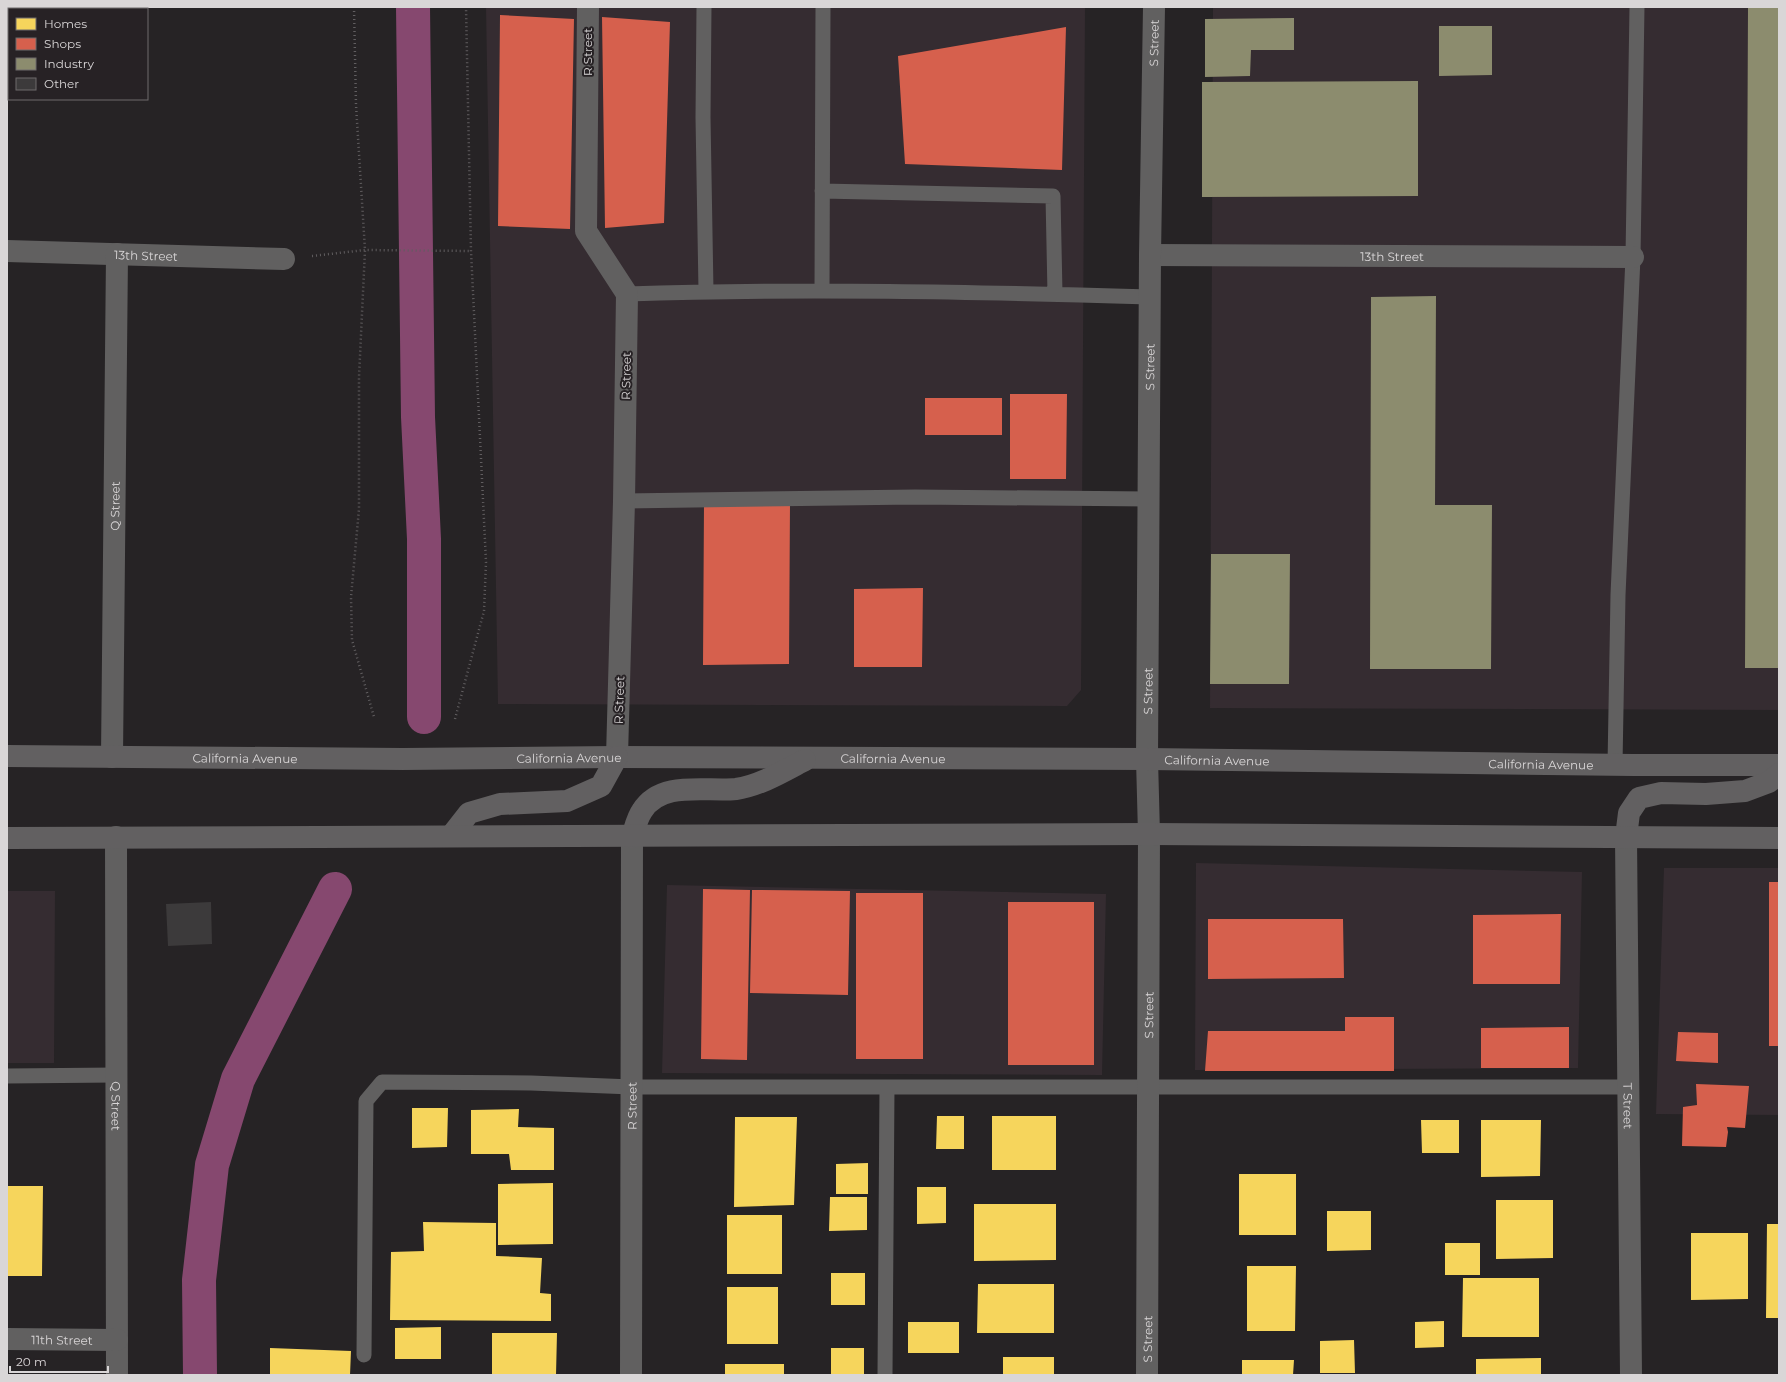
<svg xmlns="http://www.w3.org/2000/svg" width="1786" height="1382" viewBox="0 0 1786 1382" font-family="Montserrat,sans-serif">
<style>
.built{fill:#352c31}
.homes{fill:#f6d55c}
.shops{fill:#d6604d}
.industry{fill:#8c8c6e}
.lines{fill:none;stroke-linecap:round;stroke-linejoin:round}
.canal{stroke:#86486f;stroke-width:34}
.building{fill:#3c3a3b}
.path{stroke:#615e60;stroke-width:2.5;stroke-dasharray:1 3;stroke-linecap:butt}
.lane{stroke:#616060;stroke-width:15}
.street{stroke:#616060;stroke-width:22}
.primary{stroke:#626061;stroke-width:22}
.labels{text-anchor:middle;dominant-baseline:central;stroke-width:4;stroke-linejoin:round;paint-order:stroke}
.street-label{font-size:12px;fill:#d9d6d7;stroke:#272225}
</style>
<rect width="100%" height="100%" fill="#262325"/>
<path class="built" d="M 486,7 L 1085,7 L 1081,690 L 1067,706 L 498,704 Z
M 1213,7 L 1779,7 L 1779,710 L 1210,708 Z
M 1196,863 L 1582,872 L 1578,1068 L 1195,1070 Z
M 1664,868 L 1779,868 L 1779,1115 L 1656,1114 Z
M 667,885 L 1106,894 L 1102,1075 L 662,1073 Z
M 7,891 L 55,891 L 54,1063 L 7,1063 Z"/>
<path class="homes" d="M 412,1108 L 448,1108 L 447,1147 L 412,1148 Z
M 519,1109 L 518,1127 L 554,1128 L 554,1170 L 511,1170 L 509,1154 L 471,1154 L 471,1110 Z
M 937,1116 L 964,1116 L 964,1149 L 936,1149 Z
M 992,1116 L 1056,1116 L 1056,1170 L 992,1170 Z
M 735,1117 L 797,1117 L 794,1205 L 734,1207 Z
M 1421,1120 L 1459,1120 L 1459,1153 L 1422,1153 Z
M 1481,1120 L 1541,1120 L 1540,1176 L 1481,1177 Z
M 868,1163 L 868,1194 L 836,1194 L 836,1164 Z
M 1239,1174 L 1296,1174 L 1296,1235 L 1239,1235 Z
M 553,1183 L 553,1244 L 498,1245 L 498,1184 Z
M 7,1186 L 43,1186 L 42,1276 L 7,1276 Z
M 917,1187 L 946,1187 L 946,1223 L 917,1224 Z
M 830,1197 L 867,1197 L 867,1230 L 829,1231 Z
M 1496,1200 L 1553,1200 L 1553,1258 L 1496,1259 Z
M 974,1204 L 1056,1204 L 1056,1260 L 974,1261 Z
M 1327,1211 L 1371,1211 L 1371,1250 L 1327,1251 Z
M 727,1215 L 782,1215 L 782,1274 L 727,1274 Z
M 423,1222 L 496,1223 L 496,1256 L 542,1258 L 540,1293 L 551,1294 L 551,1321 L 390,1320 L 391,1252 L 424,1251 Z
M 1767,1224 L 1779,1224 L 1779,1318 L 1766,1318 Z
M 1691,1233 L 1748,1233 L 1748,1299 L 1691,1300 Z
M 1445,1243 L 1480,1243 L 1480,1275 L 1445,1275 Z
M 1247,1266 L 1296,1266 L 1295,1331 L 1247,1331 Z
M 831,1273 L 865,1273 L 865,1305 L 831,1305 Z
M 1463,1278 L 1539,1278 L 1539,1337 L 1462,1337 Z
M 978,1284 L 1054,1284 L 1054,1333 L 977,1333 Z
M 727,1287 L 778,1287 L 778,1344 L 727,1344 Z
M 1444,1321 L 1444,1347 L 1415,1348 L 1415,1322 Z
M 908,1322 L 959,1322 L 959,1353 L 908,1353 Z
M 441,1327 L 441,1359 L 395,1359 L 395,1328 Z
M 492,1333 L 557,1333 L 556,1375 L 492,1375 Z
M 1354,1340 L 1355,1373 L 1320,1373 L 1320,1341 Z
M 270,1348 L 351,1351 L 350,1375 L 270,1375 Z
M 831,1348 L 864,1348 L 864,1375 L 831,1375 Z
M 1003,1357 L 1054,1357 L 1054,1375 L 1003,1375 Z
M 1541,1358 L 1541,1375 L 1476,1375 L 1476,1359 Z
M 1242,1360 L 1294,1360 L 1293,1375 L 1242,1375 Z
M 725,1364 L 784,1364 L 784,1375 L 725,1375 Z"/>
<path class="shops" d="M 500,15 L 574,19 L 570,229 L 498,226 Z
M 602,17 L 670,22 L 664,223 L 605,228 Z
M 1066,27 L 1062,170 L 905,164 L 898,56 Z
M 1010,394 L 1067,394 L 1066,479 L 1010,479 Z
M 925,398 L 1002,398 L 1002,435 L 925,435 Z
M 790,503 L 789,664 L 703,665 L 704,504 Z
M 923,588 L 922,667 L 854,667 L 854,589 Z
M 1769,882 L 1779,882 L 1779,1046 L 1769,1046 Z
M 703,889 L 750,890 L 747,1060 L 701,1059 Z
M 752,890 L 850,891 L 848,995 L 750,993 Z
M 856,893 L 923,893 L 923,1059 L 856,1059 Z
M 1008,902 L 1094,902 L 1094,1065 L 1008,1065 Z
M 1561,914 L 1560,984 L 1473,984 L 1473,915 Z
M 1208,919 L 1343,919 L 1344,978 L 1208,979 Z
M 1345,1017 L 1394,1017 L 1394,1071 L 1205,1071 L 1208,1031 L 1345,1031 Z
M 1569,1027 L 1569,1068 L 1481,1068 L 1481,1028 Z
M 1678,1032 L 1718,1033 L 1718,1063 L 1676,1061 Z
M 1696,1084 L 1749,1086 L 1745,1128 L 1727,1127 L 1728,1132 L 1726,1147 L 1682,1146 L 1683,1107 L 1697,1105 Z"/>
<path class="industry" d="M 1748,7 L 1779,7 L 1779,668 L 1745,668 Z
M 1294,18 L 1294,50 L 1251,50 L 1250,76 L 1205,77 L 1205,19 Z
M 1439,26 L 1492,26 L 1492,75 L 1439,76 Z
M 1418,81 L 1418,196 L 1202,197 L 1202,82 Z
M 1436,296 L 1435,505 L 1492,505 L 1491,669 L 1370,669 L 1371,297 Z
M 1211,554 L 1290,554 L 1289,684 L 1210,684 Z"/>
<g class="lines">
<path class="canal" d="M 413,7 L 418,417 L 424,539 L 424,717
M 200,1375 L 199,1280 L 212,1165 L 238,1079 L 335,889"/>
</g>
<path class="building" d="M 211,902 L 212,944 L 168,946 L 166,904 Z"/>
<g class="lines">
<path class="path" d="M 354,7 L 356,105 L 365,250 L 359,377 L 359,509 L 351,597 L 352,640 L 374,717
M 312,256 L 365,250 L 471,251
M 455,719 L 484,611 L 486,562 L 471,251 L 466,7"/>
<path class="lane" d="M 704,7 L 703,117 L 706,291
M 822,191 L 1053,196 L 1055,294
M 822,291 L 823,7
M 627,294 C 801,288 976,292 1150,297
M 624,501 L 915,497 L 1149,499
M 1615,765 L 1618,595 L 1633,257 L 1637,7
M 7,1076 L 116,1075
M 364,1355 L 366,1101 L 382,1082 L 531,1083 L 632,1087 L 1629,1087
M 885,1375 L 887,1087"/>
<g class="street">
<path d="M 588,7 L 586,231 L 627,294 L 624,501 L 617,757"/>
<path id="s1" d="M 7,251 L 284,259"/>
<path id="s2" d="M 1150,255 L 1633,257"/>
<path id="s3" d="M 112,757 L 117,254"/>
<path id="s4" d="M 116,837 L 117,1375"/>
<path id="s5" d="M 1626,837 L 1631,1375"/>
<path id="s6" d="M 7,1339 L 117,1340"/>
<path id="s7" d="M 631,1375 L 632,837"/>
<path id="s8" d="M 1147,1375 L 1149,834 L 1147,759 L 1150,255 L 1154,7"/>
</g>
<g class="primary">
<path id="s9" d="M 7,756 L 403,759 L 617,757 L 1147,759 L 1633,765 L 1779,765"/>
<path d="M 451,836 L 469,813 L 500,804 L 567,801 L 601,786 L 617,757"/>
<path d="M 632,837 C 635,828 637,818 642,811 C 661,780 706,792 736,789 C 759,786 784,771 805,760"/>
<path d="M 1626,837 L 1629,813 L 1639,798 L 1661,793 L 1706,794 L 1745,791 L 1769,782 L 1779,774"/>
<path d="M 7,838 L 1149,834 L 1779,838"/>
</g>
</g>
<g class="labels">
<g class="street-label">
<text stroke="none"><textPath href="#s8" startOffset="1332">S Street</textPath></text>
<text transform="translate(587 52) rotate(-90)">R Street</text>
<text stroke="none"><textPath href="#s1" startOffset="139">13th Street</textPath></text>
<text stroke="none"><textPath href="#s2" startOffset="242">13th Street</textPath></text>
<text stroke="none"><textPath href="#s8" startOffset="1008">S Street</textPath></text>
<text transform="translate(626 376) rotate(-89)">R Street</text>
<text stroke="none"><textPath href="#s3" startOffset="251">Q Street</textPath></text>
<text stroke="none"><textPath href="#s8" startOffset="684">S Street</textPath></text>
<text transform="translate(619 700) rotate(-88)">R Street</text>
<text stroke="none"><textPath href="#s9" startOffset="238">California Avenue</textPath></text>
<text stroke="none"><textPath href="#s9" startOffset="562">California Avenue</textPath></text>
<text stroke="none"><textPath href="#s9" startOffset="886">California Avenue</textPath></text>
<text stroke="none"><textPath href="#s9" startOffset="1210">California Avenue</textPath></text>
<text stroke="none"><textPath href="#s9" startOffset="1534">California Avenue</textPath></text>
<text stroke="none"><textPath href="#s8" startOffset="360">S Street</textPath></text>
<text stroke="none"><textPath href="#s4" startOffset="269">Q Street</textPath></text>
<text stroke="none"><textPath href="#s7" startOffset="269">R Street</textPath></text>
<text stroke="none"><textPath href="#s5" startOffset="269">T Street</textPath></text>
<text stroke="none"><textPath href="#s8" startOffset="36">S Street</textPath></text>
<text stroke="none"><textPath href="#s6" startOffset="55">11th Street</textPath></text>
</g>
</g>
<rect width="1786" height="1382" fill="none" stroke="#d9d6d7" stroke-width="16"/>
<rect x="8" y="8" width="140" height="92" fill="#272225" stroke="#6e6a6c"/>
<rect x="16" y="18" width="20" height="12" fill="#f6d55c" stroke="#6e6a6c"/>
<text x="44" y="28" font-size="12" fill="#d9d6d7">Homes</text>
<rect x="16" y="38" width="20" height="12" fill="#d6604d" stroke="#6e6a6c"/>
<text x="44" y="48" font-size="12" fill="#d9d6d7">Shops</text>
<rect x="16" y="58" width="20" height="12" fill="#8c8c6e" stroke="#6e6a6c"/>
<text x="44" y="68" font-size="12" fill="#d9d6d7">Industry</text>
<rect x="16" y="78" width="20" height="12" fill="#3c3a3b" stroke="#6e6a6c"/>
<text x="44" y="88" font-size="12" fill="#d9d6d7">Other</text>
<path d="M10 1366v6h98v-6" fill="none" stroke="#d9d6d7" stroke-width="2"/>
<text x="16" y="1366" font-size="12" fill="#d9d6d7" stroke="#272225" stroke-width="3" paint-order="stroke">20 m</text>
</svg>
